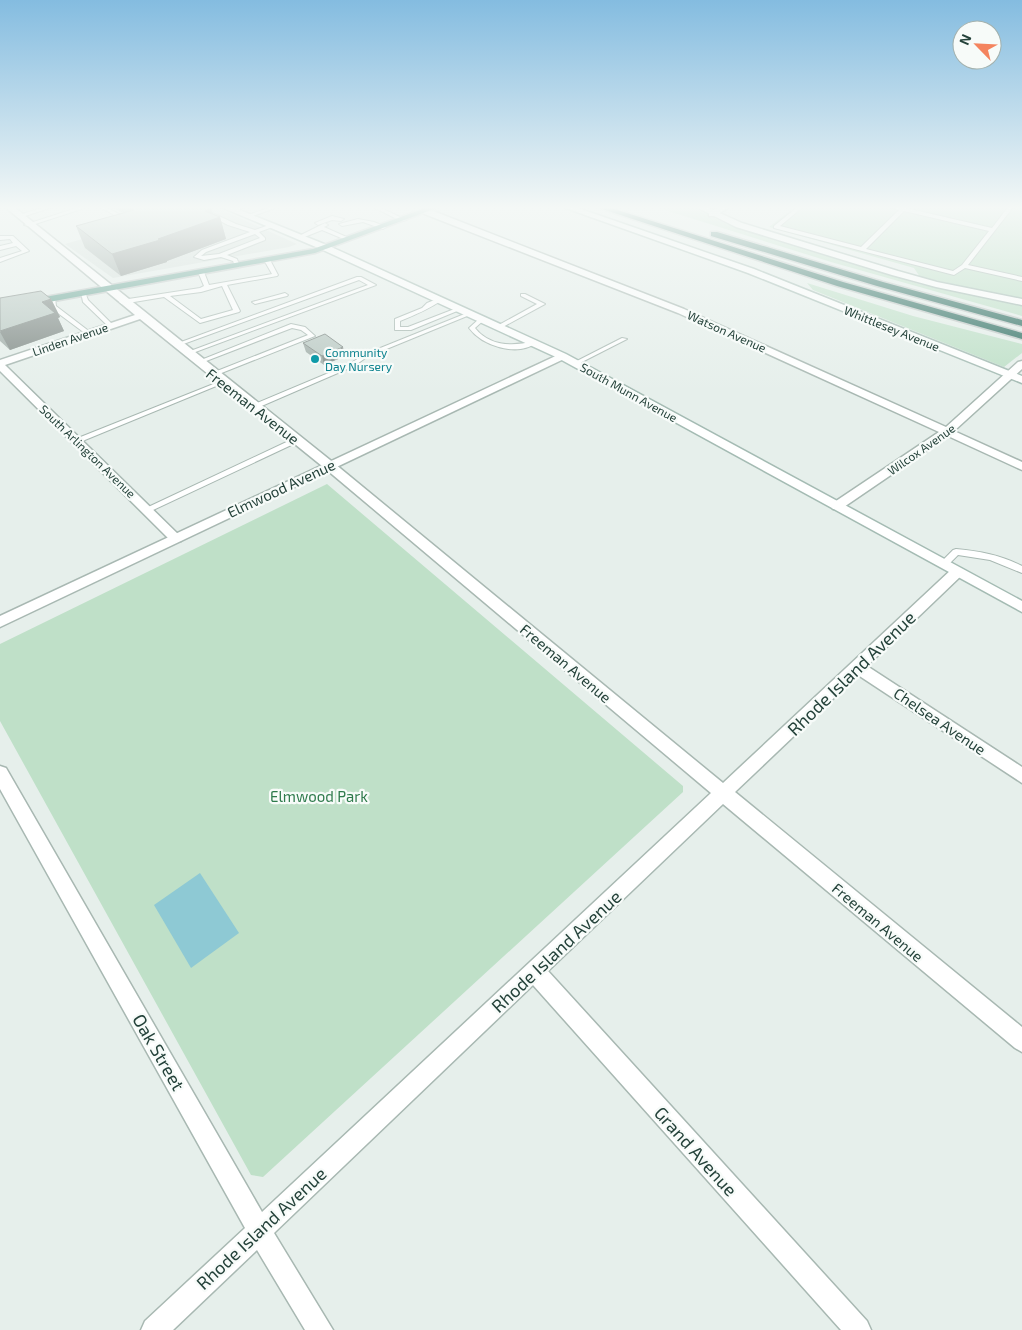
<svg xmlns="http://www.w3.org/2000/svg" width="1022" height="1330" viewBox="0 0 1022 1330" font-family="'Exo 2',sans-serif">
<style>
.built{fill:#d4dfda}
.green{fill:#bfe0c8}
.water{fill:#8ec9d4}
.lines{fill:none;stroke-linecap:round;stroke-linejoin:round}
.service-casing{stroke:#a8b8b2;stroke-width:2}
.minor-casing{stroke:#a8b8b2;stroke-width:3}
.tertiary-casing{stroke:#a8b8b2;stroke-width:3}
.secondary-casing{stroke:#a4bbb3;stroke-width:3}
.primary-casing{stroke:#c2cac8;stroke-width:3}
.motorway-casing{stroke:#c2cac8;stroke-width:3}
.service{fill:#fff;fill-rule:evenodd}
.minor{fill:#fff;fill-rule:evenodd}
.tertiary{fill:#fff;fill-rule:evenodd}
.secondary{fill:#fff;fill-rule:evenodd}
.primary{fill:#6aa596;fill-rule:evenodd}
.motorway{fill:#2f6f62;fill-rule:evenodd}
.wall{fill:#a1aea9}
.shaded-wall{fill:#838d89}
.building{fill:#bbcac4;stroke:#838d89}
.culture-dot{fill:#0f9aa8;stroke:#f7fbf9;stroke-width:2}
.labels{text-anchor:middle;dominant-baseline:central;stroke-width:4.5;stroke-linejoin:round;paint-order:stroke}
.far-street-label{font-size:12px;fill:#24423a;stroke:#f7fbf9}
.far-culture-label{font-size:12px;fill:#0d838f;stroke:#f7fbf9;text-anchor:start}
.street-label{font-size:15px;fill:#24423a;stroke:#f7fbf9}
.park-label{font-size:15px;fill:#2d7a4b;stroke:#f7fbf9}
.near-street-label{font-size:18px;fill:#24423a;stroke:#f7fbf9}
</style>
<rect width="100%" height="100%" fill="#e6efeb"/>
<path class="built" d="M 196,206 L 213,206 L 297,244 L 289,247 L 113,278 L 65,244 Z"/>
<path class="green" d="M 652,206 L 689,206 L 729,225 L 919,284 L 1022,306 L 1022,316 L 831,262 Z
M 796,206 L 1022,206 L 1022,299 L 920,277 L 914,268 L 769,227 Z
M 807,283 L 913,316 L 1022,344 L 1022,353 L 1004,367 L 813,290 Z
M 327,484 L 683,786 L 683,792 L 263,1177 L 251,1175 L 0,721 L 0,644 Z"/>
<path class="water" d="M 200,873 L 239,933 L 191,968 L 154,905 Z"/>
<g class="lines">
<defs>
<path id="service" d="M 48,206 L 56,206 L 19,218 L 16,216 Z
M 83,206 L 91,206 L 29,226 L 24,225 Z
M 98,206 L 104,206 L 130,220 L 125,221 Z
M 210,206 L 216,206 L 208,211 L 236,224 L 255,230 L 272,224 L 275,226 L 259,232 L 265,238 L 265,240 L 227,255 L 237,259 L 240,267 L 236,267 L 233,261 L 221,257 L 204,260 L 194,257 L 202,250 L 250,232 L 228,225 L 201,211 ZM 255,234 L 260,238 L 219,254 L 201,256 L 206,252 Z
M 240,206 L 247,206 L 233,212 L 230,210 Z
M 274,206 L 281,206 L 250,217 L 245,216 Z
M 371,206 L 377,206 L 406,220 L 401,221 Z
M 799,206 L 804,206 L 780,226 L 861,247 L 899,210 L 887,206 L 897,206 L 992,228 L 1009,206 L 1014,206 L 968,265 L 1022,277 L 1022,281 L 965,268 L 954,275 L 774,228 L 774,226 ZM 904,211 L 989,231 L 962,265 L 953,271 L 866,249 Z
M 332,216 L 344,219 L 341,221 L 332,220 L 318,225 L 315,223 Z
M 358,219 L 374,222 L 386,227 L 383,229 L 363,222 L 342,226 L 339,224 Z
M 325,223 L 328,225 L 324,227 L 351,239 L 346,240 L 322,230 L 302,238 L 297,237 Z
M 0,236 L 13,236 L 29,251 L 0,262 L 0,258 L 22,251 L 16,246 L 0,250 L 0,246 L 13,243 L 10,239 L 0,240 Z
M 267,258 L 270,260 L 278,275 L 277,276 L 227,285 L 240,311 L 239,312 L 200,323 L 164,297 L 122,304 L 119,302 L 122,300 L 200,288 L 204,286 L 198,272 L 201,270 L 204,272 L 209,285 L 272,274 L 264,260 ZM 222,286 L 233,310 L 201,319 L 170,296 L 201,292 Z
M 357,277 L 361,277 L 376,285 L 190,354 L 185,353 L 368,285 L 359,280 L 178,346 L 173,345 Z
M 81,292 L 85,292 L 88,300 L 113,325 L 113,327 L 109,327 L 83,302 Z
M 285,293 L 288,295 L 287,296 L 255,304 L 252,302 Z
M 521,294 L 525,294 L 545,304 L 501,328 L 497,328 L 497,326 L 537,304 L 521,296 Z
M 51,298 L 55,298 L 56,306 L 90,332 L 90,334 L 86,334 L 51,308 Z
M 437,299 L 442,300 C 429,309 415,315 400,321 L 400,327 L 408,327 L 457,308 L 462,309 L 411,330 L 395,330 L 395,319 L 422,308 L 427,303 Z
M 467,313 L 472,314 L 367,357 L 354,366 L 257,408 L 250,406 L 350,364 L 363,355 Z
M 480,318 L 485,319 L 475,328 C 489,346 513,347 533,341 L 536,343 C 517,357 482,346 469,328 Z
M 291,324 L 305,327 L 315,336 L 214,376 L 211,374 L 212,373 L 308,335 L 301,330 L 292,328 L 201,363 L 196,362 Z
M 622,338 L 627,339 L 578,364 L 573,363 Z
M 221,381 L 226,382 L 80,442 L 74,442 L 73,440 Z
M 295,438 L 301,438 L 302,440 L 151,511 L 148,512 L 144,509 Z
M 956,549 C 979,551 1001,555 1022,566 L 1022,573 L 990,560 L 958,555 L 947,566 L 941,566 L 940,564 L 941,562 L 953,550 Z"/>
<path id="minor" d="M 4,206 L 13,206 L 335,464 L 723,783 L 952,569 L 962,569 L 964,572 L 962,575 L 867,666 L 1022,767 L 1022,783 L 858,675 L 735,792 L 1022,1027 L 1022,1052 L 1015,1048 L 723,804 L 548,971 L 867,1321 L 871,1330 L 841,1330 L 533,985 L 274,1233 L 333,1330 L 305,1330 L 257,1250 L 173,1330 L 141,1330 L 145,1321 L 245,1228 L 0,789 L 0,766 L 6,768 L 262,1212 L 711,793 L 327,470 L 140,319 L 5,365 L 182,538 L 181,541 L 171,541 L 0,371 L 0,360 L 135,315 Z
M 721,206 L 731,206 L 715,216 L 709,216 L 709,212 Z
M 422,209 L 428,209 L 684,309 L 946,427 L 1018,362 L 1022,361 L 1022,369 L 954,431 L 1022,462 L 1022,470 L 948,436 L 841,509 L 833,509 L 831,506 L 833,503 L 939,432 L 678,313 L 422,213 Z"/>
<path id="tertiary" d="M 562,353 L 567,356 L 566,358 L 0,627 L 0,616 Z"/>
<path id="secondary" d="M 219,206 L 230,206 L 329,246 L 566,354 L 1022,601 L 1022,612 L 558,358 L 323,250 Z
M 560,206 L 572,206 L 754,269 L 1022,376 L 1022,383 L 748,273 Z
M 694,206 L 704,206 L 742,223 L 898,271 L 937,282 L 1022,299 L 1022,305 L 936,287 L 892,275 L 736,227 Z"/>
<path id="primary" d="M 431,206 L 442,206 L 315,253 L 0,311 L 0,305 L 313,249 Z"/>
<path id="motorway" d="M 593,206 L 605,206 L 843,282 L 1022,333 L 1022,339 L 837,286 Z
M 711,232 L 717,232 L 883,282 L 1022,320 L 1022,326 L 877,286 L 711,236 Z"/>
</defs>
<use href="#service" class="service-casing"/>
<use href="#minor" class="minor-casing"/>
<use href="#tertiary" class="tertiary-casing"/>
<use href="#secondary" class="secondary-casing"/>
<use href="#primary" class="primary-casing"/>
<use href="#motorway" class="motorway-casing"/>
<use href="#service" class="service"/>
<use href="#minor" class="minor"/>
<use href="#tertiary" class="tertiary"/>
<use href="#secondary" class="secondary"/>
<use href="#primary" class="primary"/>
<use href="#motorway" class="motorway"/>
</g>
<path class="wall" d="M 109,206 L 206,206 L 211,209 L 213,214 L 220,217 L 226,239 L 167,261 L 167,262 L 121,276 L 85,248 L 76,226 L 123,213 Z
M 0,298 L 51,299 L 60,317 L 58,318 L 64,331 L 10,350 L 0,341 Z
M 303,343 L 345,356 L 324,365 L 306,352 Z"/>
<path class="shaded-wall" d="M 211,209 L 214,219 L 220,217 L 226,239 L 167,261 L 167,262 L 121,276 L 112,254 L 158,239 L 205,211 Z
M 51,299 L 60,317 L 58,318 L 64,331 L 10,350 L 0,332 L 42,302 Z
M 343,347 L 345,356 L 324,365 L 322,356 Z"/>
<path class="building" d="M 128,206 L 206,206 L 211,209 L 205,211 L 220,217 L 158,239 L 160,240 L 112,254 L 76,226 L 134,210 Z
M 41,291 L 51,299 L 42,302 L 55,313 L 0,331 L 0,298 Z
M 325,334 L 343,347 L 322,356 L 303,343 Z"/>
<linearGradient id="sky" x2="0" y2="1"><stop stop-color="#84bce0"/><stop offset="0.53" stop-color="#f4f8f6"/><stop offset="1" stop-color="#f4f8f6" stop-opacity="0"/></linearGradient>
<rect width="1022" height="392" fill="url(#sky)"/>
<circle class="culture-dot" cx="315" cy="359" r="5"/>
<g class="labels">
<g class="far-street-label">
<text transform="translate(892 328) rotate(22)">Whittlesey Avenue</text>
<text transform="translate(727 331) rotate(24)">Watson Avenue</text>
<text transform="translate(70 339) rotate(-19)">Linden Avenue</text>
<text transform="translate(629 392) rotate(29)">South Munn Avenue</text>
<text transform="translate(921 449) rotate(-35)">Wilcox Avenue</text>
<text transform="translate(88 451) rotate(44)">South Arlington Avenue</text>
</g>
<g class="far-culture-label">
<text x="325" y="352">Community<tspan x="325" dy="14">Day Nursery</tspan></text>
</g>
<g class="street-label">
<text transform="translate(253 406) rotate(38)">Freeman Avenue</text>
<text transform="translate(281 488) rotate(-25)">Elmwood Avenue</text>
<text transform="translate(566 663) rotate(40)">Freeman Avenue</text>
<text transform="translate(940 721) rotate(34)">Chelsea Avenue</text>
<text transform="translate(878 922) rotate(40)">Freeman Avenue</text>
</g>
<g class="park-label">
<text x="319" y="796">Elmwood Park</text>
</g>
<g class="near-street-label">
<text transform="translate(851 673) rotate(-44)">Rhode Island Avenue</text>
<text transform="translate(556 951) rotate(-43)">Rhode Island Avenue</text>
<text transform="translate(159 1052) rotate(60)">Oak Street</text>
<text transform="translate(696 1151) rotate(48)">Grand Avenue</text>
<text transform="translate(261 1228) rotate(-43)">Rhode Island Avenue</text>
</g>
</g>
<g transform="translate(977 45) rotate(294)"><circle r="24" fill="#f7fbf9" stroke="#a3b1ad"/>
<path d="M0-4L9 19L0 12L-9 19Z" fill="#f4845f"/>
<text y="-8" font-size="14" font-weight="bold" text-anchor="middle" fill="#24423a">N</text>
</g>
</svg>
